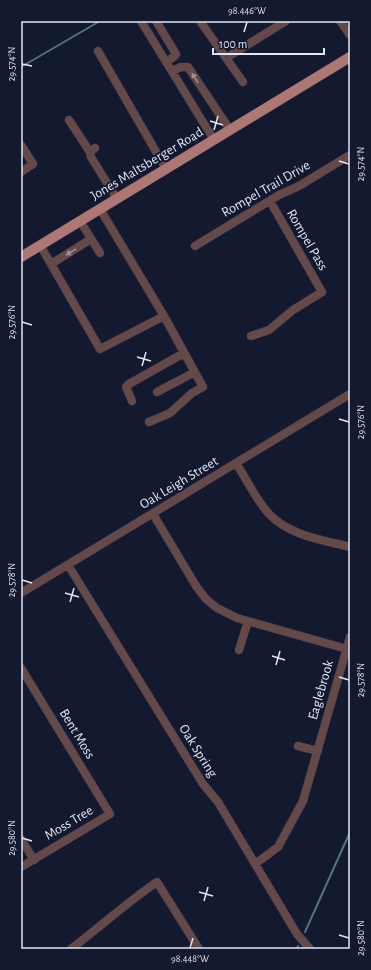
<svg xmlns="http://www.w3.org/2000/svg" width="371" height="970" viewBox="0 0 371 970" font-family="'Alegreya Sans',sans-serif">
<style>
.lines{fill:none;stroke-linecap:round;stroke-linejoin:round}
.stream{stroke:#53727f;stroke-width:2}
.minor-casing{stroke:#2c3246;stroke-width:9}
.major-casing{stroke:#2c3246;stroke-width:11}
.minor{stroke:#654948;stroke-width:8}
.major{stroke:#af7774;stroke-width:10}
.oneway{fill:#9d9096}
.ticks{fill:none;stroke:#e1e6f5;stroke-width:1.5}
.labels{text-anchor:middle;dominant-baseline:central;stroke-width:4;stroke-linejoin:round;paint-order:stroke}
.street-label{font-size:14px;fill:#e1e6f5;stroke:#13192e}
.neatline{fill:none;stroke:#e1e6f5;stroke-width:1.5}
.ticks-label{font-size:10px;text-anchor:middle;fill:#e1e6f5}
</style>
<rect width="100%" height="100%" fill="#13192e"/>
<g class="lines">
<path class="stream" d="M 21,67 L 100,21
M 305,932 L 350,832
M 297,949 L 298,946"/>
<defs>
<path id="minor" d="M 141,21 L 214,140
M 156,21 L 176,54 L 175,56 L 166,62
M 200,21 L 243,82
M 340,21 L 350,35
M 98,51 L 166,169
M 226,58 L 286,21
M 172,71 L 181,67 L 188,67 L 230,130
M 69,120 L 90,152
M 21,145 L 33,164 L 21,172
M 95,148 L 90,152 L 91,157 L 117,199
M 80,221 L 100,253
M 40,245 L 100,349 L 164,316 L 100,209
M 195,246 L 279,195 L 299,186 L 350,155
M 51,264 L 91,239
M 251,336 L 269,330 L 293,310 L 322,292 L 270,201
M 157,392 L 195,372
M 132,401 L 126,387 L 129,384 L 184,353
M 149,422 L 170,413 L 192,393 L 203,387 L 164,316
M 236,463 C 247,480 256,500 270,515 C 291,536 323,540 350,547
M 153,514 L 196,586 L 206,599 L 217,608 L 237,618 L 347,649
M 68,565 L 203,784 L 218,802 L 297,934 L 310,949
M 21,593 L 350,394
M 239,650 L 248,621
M 21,668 L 110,814 L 21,867
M 298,746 L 318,751
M 21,839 L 34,860
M 255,864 L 278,847 L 303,801 L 350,637
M 71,949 C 100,927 126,903 157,882 L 199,949"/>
<path id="major" d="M 21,257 L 350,57"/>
</defs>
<use href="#minor" class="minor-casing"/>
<use href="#major" class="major-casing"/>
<use href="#minor" class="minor"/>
<use href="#major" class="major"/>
</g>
<defs><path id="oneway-solid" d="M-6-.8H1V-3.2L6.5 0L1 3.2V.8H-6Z"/></defs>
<g class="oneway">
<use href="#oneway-solid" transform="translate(195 78) rotate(-122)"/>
<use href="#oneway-solid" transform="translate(71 252) rotate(148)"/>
</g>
<path class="ticks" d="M 244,32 L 247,22M 22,64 L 32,66M 210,121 L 223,125M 214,130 L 218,116M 339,161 L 349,164M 22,322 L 32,325M 137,357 L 151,361M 142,366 L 146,352M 339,419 L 349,422M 22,580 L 32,583M 65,593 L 79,597M 70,602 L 74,588M 272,656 L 285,660M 276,665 L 280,651M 339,677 L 349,680M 22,838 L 32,841M 199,892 L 213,896M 204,901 L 208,887M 339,935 L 349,938M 190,948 L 193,938"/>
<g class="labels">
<g class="street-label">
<text transform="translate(147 164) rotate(-31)">Jones Maltsberger Road</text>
<text transform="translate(266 189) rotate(-30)">Rompel Trail Drive</text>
<text transform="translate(307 240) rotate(60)">Rompel Pass</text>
<text transform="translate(179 483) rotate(-31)">Oak Leigh Street</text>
<text transform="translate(321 690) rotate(-74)">Eaglebrook</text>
<text transform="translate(77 734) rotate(59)">Bent Moss</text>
<text transform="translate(198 751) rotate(58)">Oak Spring</text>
<text transform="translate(69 823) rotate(-31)">Moss Tree</text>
</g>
</g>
<rect width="371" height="970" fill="none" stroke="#13192e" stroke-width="44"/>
<path d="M213 48v6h111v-6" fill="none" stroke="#e1e6f5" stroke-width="2"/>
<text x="219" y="48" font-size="12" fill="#e1e6f5" stroke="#13192e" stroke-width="3" paint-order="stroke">100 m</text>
<rect x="22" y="22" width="327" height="926" class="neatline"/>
<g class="ticks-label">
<text x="247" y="14">98.446°W</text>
<text transform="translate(11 64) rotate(-90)" y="4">29.574°N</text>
<text transform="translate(360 164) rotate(-90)" y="4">29.574°N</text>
<text transform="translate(11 322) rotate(-90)" y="4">29.576°N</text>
<text transform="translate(360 422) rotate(-90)" y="4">29.576°N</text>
<text transform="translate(11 580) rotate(-90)" y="4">29.578°N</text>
<text transform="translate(360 680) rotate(-90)" y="4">29.578°N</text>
<text transform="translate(11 838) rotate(-90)" y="4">29.580°N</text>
<text transform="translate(360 938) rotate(-90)" y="4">29.580°N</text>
<text x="190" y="962">98.448°W</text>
</g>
</svg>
